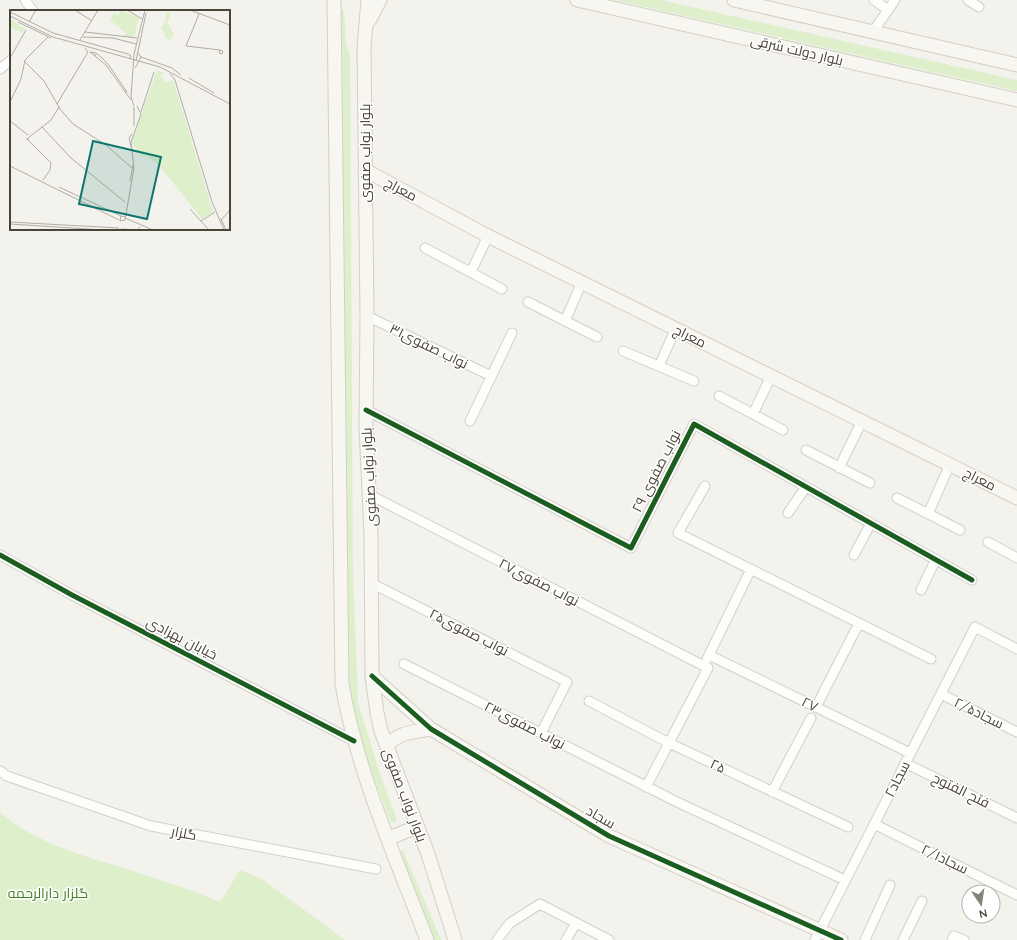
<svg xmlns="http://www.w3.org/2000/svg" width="1017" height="940" viewBox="0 0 1017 940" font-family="Quicksand,Cairo,sans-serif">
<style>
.green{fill:#deefcb}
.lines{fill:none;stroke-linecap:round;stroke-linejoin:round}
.street-casing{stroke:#d1d0ca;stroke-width:11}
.secondary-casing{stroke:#d3d0c3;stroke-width:15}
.street{stroke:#fdfdfc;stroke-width:9}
.secondary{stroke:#f7f6f0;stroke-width:13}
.cycleway-casing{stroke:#fff;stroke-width:8}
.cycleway{stroke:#1b5e20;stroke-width:5}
.labels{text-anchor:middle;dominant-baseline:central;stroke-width:3;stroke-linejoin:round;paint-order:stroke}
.street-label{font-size:14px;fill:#4b4537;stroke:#fff}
.park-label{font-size:14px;fill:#3f8324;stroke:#fff}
.inset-road{fill:none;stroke:#b0ada4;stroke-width:1}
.view{fill:#0f766e;fill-opacity:0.15;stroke:#0f766e;stroke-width:2}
.inset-edge{fill:none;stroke:#4b4537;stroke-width:2}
</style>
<rect width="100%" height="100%" fill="#f3f2ed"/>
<path class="green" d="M 615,0 L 661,0 L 1017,80 L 1017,91 Z
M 340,9 L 344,10 L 346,42 L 350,56 L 353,571 L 358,703 L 378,768 L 397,820 L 395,823 L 391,822 L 362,749 L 346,686 Z
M 0,812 C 35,844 89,857 133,871 C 163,881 192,890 220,902 L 240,870 L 262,879 L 345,940 L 0,940 Z
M 403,850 L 441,940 L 433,940 L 400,852 Z"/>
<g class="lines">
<defs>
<path id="street" d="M 25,0 L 33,11
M 874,0 L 888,10
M 968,0 L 979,7
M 872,33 L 895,0
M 0,69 L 11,60
M 425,248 L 502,289
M 471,272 L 488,236
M 528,302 L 597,337
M 367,316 L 491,376
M 565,321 L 582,282
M 623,351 L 694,381
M 659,366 L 676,328
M 719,396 L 783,430
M 366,410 L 631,548 L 694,424 L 972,580
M 753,414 L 771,376
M 470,421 L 512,333
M 806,450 L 870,483
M 839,468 L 862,421
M 705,486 L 678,533 L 931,659
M 370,495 L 708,668 L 646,787
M 897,498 L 960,530
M 788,513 L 806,487
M 928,514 L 950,464
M 988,542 L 1017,558
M 0,555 L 72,595 L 354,741
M 854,555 L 871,523
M 371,583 L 567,682 L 541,733
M 921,590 L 936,559
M 709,655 L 910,753
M 707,659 L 751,569
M 404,664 L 677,802 L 845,880
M 941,694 L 1017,732
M 589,701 L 669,743 L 848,827
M 816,707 L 859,623
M 905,763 L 1017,818
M 0,771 L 7,776 L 151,826 L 376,869
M 772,792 L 811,718
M 874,824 L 1017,895
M 497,940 L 510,923 L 540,904 L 609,940
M 566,940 L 576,923
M 815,940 L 975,627 L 1017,649
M 865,940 L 890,885
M 903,940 L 922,901
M 952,940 L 954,936 L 964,940"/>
<path id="secondary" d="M 334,0 L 342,684 C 357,772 395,856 427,940
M 368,0 L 364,47 L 367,316 L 366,427 L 371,534 L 372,676 L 377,713 L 381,731 L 428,854 L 455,940
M 577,0 L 1017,100
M 734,0 L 1017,65
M 369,21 L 380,0
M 365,170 L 488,236 L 1017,498
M 372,676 L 431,729 L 609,836 L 841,940
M 387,746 C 398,732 414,732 431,729
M 389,838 L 417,827"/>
</defs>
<use href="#street" class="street-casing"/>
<use href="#secondary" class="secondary-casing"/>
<use href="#street" class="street"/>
<use href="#secondary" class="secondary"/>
<defs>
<path id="cycleway" d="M 366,410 L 631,548 L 694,424 L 972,580
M 0,555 L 72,595 L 354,741
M 372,676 L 431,729 L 609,836 L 841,940"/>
</defs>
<use href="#cycleway" class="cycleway-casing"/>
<use href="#cycleway" class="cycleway"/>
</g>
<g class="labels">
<g class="street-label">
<text transform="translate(797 50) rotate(13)">بلوار دولت شرقی</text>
<text transform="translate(365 153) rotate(-90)">بلوار نواب صفوی</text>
<text transform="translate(401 189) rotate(28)">معراج</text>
<text transform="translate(690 336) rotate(26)">معراج</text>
<text transform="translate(429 346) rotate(26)">۳۱نواب صفوی</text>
<text transform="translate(656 471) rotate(-63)">نواب صفوی ۲۹</text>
<text transform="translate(369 477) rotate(-93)">بلوار نواب صفوی</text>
<text transform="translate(980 479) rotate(27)">معراج</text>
<text transform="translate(539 582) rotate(27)">۲۷نواب صفوی</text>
<text transform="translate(469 632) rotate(27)">۲۵نواب صفوی</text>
<text transform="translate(182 638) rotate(27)">خیابان بهزادی</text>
<text transform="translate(810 704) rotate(26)">۲۷</text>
<text transform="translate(979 713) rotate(26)">۲/۵سجاد</text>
<text transform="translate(525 725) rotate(27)">۲۳نواب صفوی</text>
<text transform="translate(718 766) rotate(25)">۲۵</text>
<text transform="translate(897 779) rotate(-63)">۲سجاد</text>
<text transform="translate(961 790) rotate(26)">فتح الفتوح</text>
<text transform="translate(405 795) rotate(69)">بلوار نواب صفوی</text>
<text transform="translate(601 817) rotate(30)">سجاد</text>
<text transform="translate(184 833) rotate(11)">گلزار</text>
<text transform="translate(945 859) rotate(26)">۲/۱سجاد</text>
</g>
<g class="park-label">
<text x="48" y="893">گلزار دارالرحمه</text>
</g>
</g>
<g transform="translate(10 10)">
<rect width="220" height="220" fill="#f3f2ed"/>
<path d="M 111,0 L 129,8 L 124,28 L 114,26 L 116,23 L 100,10 L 104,2 L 108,5 ZM 156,2 L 161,4 L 157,12 L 164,24 L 161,30 L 156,28 L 151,17 L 155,12 ZM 0,9 L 13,15 L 3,11 L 11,17 L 15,17 L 13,23 L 0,17 ZM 147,60 L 154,63 L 150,67 L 156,72 L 163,70 L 170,93 L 203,202 L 192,209 L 148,154 L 136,146 L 133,147 L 123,135 L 122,131 Z" fill="#deefcb"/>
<path class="inset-road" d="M 65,0 L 82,11M 117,0 L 132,9M 180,0 L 220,15M 0,2 L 43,23 L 118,44 L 121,46 L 119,49M 189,4 L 176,36 L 210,40M 0,6 L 43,27 L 150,57 L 220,94M 8,12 L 41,28M 19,12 L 26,0M 75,22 L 127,28M 73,27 L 103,28 L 126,34M 70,30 L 88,0M 210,40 L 213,41 L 212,44 L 209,43 ZM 127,42 L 131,47 L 162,58 L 171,65M 86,44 L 85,46 L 80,42 L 86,43 L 92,48 L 98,54 L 117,82 L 115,82M 85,46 L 96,55 L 121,90M 0,48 L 16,20M 126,51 L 136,3M 15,52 L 34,71 L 50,99 L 63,114 L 96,135 L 122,158M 125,58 L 131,47M 160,64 L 165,70 L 202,192 L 214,220M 179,68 L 204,83M 0,92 L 11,69 L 15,50 L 38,27M 47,94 L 78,42 L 75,38M 124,96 L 121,87 L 124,44 L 135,0M 131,102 L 144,62M 0,111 L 18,125M 124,116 L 124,97M 32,117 L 61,148 L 115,192M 16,128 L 41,153 L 40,160 L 33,170M 18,130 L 18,128 L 41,110 L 49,97M 121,137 L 119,128 L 122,124M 0,156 L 109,210M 120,171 L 123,155M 49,177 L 111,206M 180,199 L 199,220M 115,207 L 111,206 L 110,211 L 115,210 L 124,158 L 121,132 L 131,104 L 127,96M 115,208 L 143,220M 211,209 L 216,220M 211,210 L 220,200M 191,211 L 205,202M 0,212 L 109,218M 0,214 L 93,220M 111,219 L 127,220 L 130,217"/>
<path class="view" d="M 83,131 L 151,147 L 137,209 L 69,194 Z"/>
<rect width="220" height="220" class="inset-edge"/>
</g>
<g transform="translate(981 904) rotate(167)"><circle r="19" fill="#ffffff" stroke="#b7b5af"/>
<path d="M0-3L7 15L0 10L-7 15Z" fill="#868277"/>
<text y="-6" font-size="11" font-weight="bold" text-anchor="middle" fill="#4b4537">N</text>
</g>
</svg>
